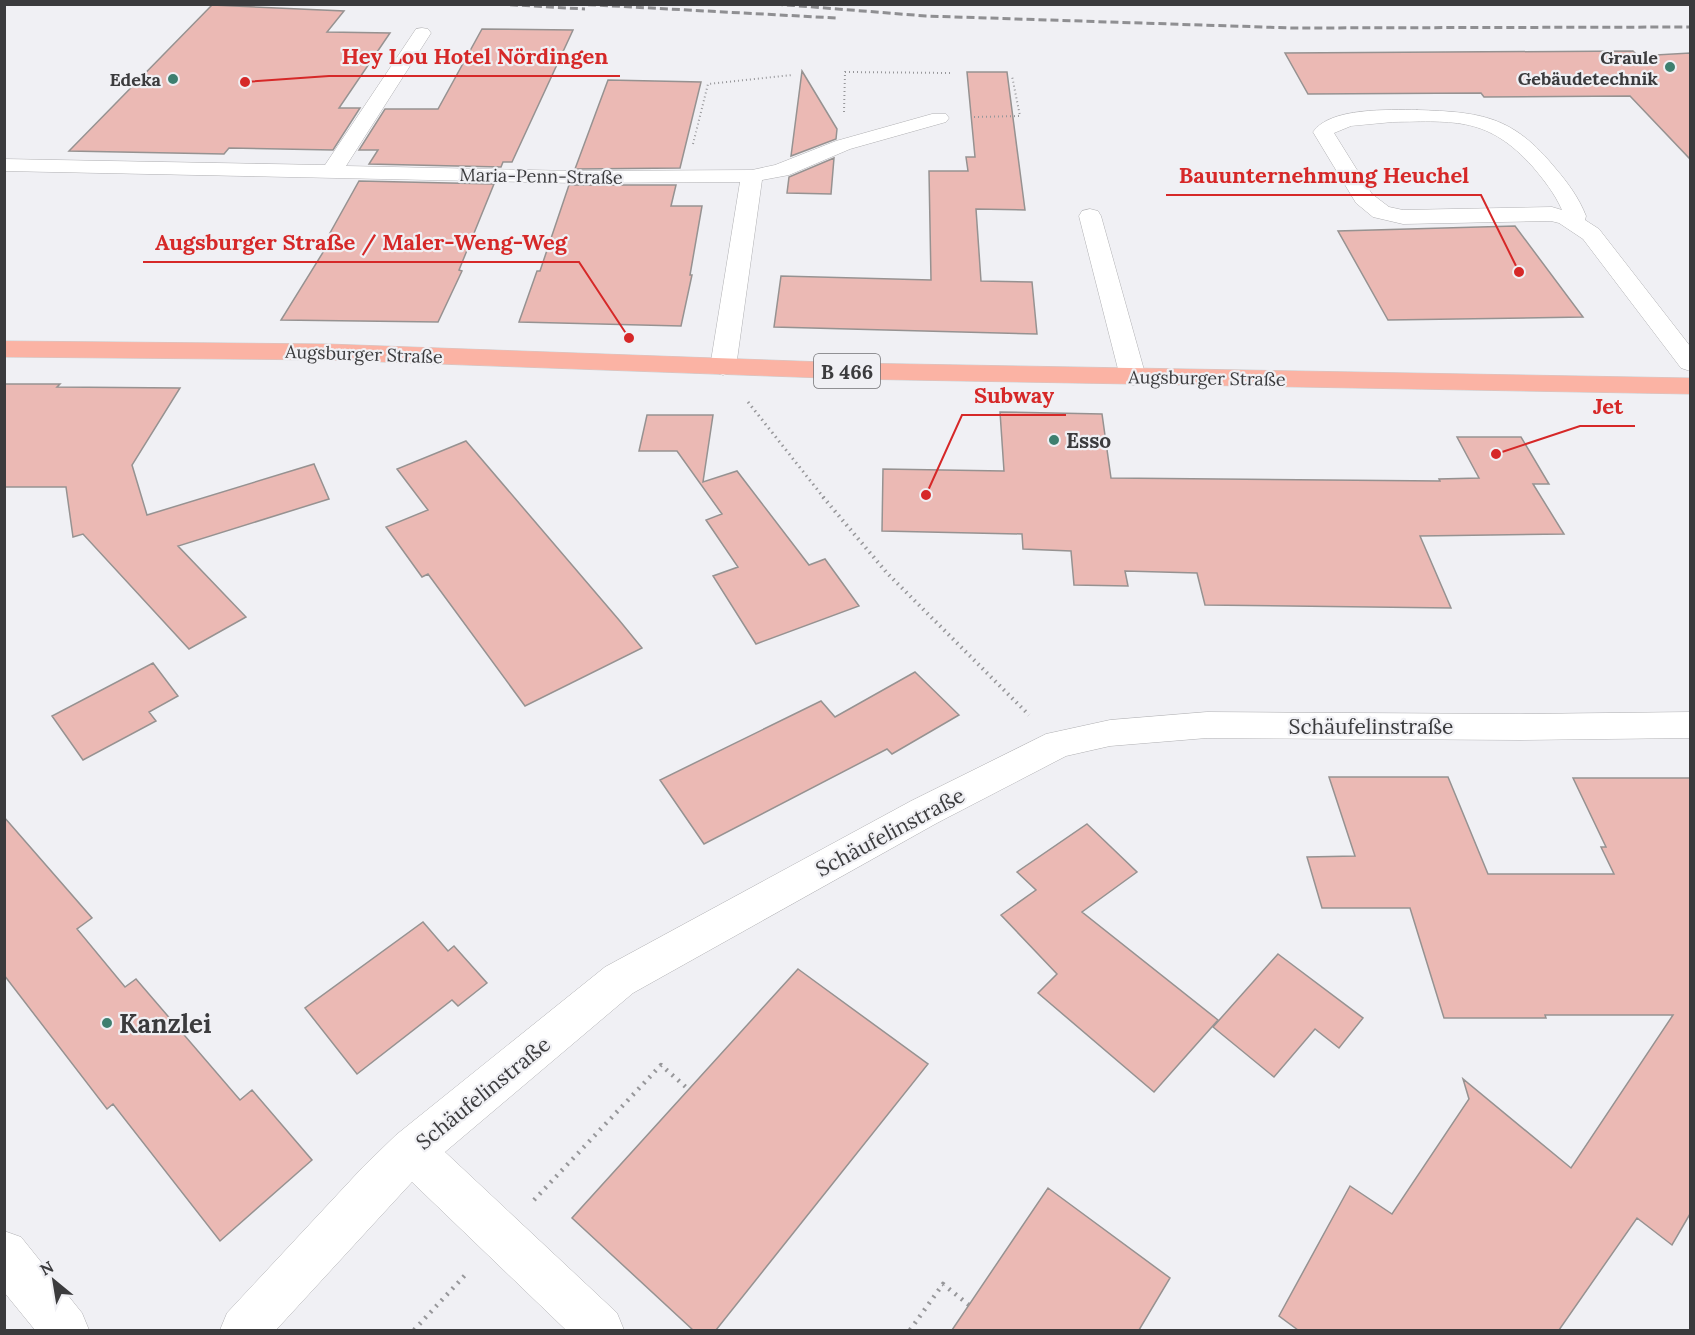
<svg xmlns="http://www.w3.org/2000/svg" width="1695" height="1335" viewBox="0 0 1695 1335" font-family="Lora,serif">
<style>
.building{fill:#ebb9b4;stroke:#969291;stroke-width:1.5}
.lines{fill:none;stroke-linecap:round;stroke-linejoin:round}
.minor-casing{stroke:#b0b0b3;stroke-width:1}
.major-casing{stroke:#cccccd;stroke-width:1}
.path-far3{stroke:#97979a;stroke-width:2;stroke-dasharray:1 3;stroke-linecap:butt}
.path-far2{stroke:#97979a;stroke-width:3;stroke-dasharray:1.5 4;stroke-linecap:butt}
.path-far1{stroke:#97979a;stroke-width:4;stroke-dasharray:1.5 4.5;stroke-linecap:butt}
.path{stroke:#97979a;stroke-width:4.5;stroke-dasharray:2 6;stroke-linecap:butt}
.minor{fill:#fff;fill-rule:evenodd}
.major{fill:#fbb3a4;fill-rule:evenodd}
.rail{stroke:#8f8f92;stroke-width:3;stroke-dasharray:8 4;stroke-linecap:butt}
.poi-dot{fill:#3e7f6f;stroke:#f0f0f4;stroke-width:2}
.labels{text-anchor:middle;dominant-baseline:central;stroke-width:4.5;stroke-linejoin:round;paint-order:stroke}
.far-poi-label{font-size:18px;font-weight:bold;fill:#3b3b3d;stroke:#f0f0f4;text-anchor:end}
.far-street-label{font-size:18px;fill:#3b3b3d;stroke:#f0f0f4}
.shield{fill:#f0f0f4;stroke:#717174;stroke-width:1.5}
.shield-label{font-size:20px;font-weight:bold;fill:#3b3b3d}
.poi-label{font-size:21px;font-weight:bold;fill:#3b3b3d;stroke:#f0f0f4;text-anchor:start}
.street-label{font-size:21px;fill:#3b3b3d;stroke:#f0f0f4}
.near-poi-label{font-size:26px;font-weight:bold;fill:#3b3b3d;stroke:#f0f0f4;text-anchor:start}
.leader{fill:none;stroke:#d62828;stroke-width:2}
.callout-dot{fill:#d62828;stroke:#f0f0f4;stroke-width:2}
.callout-label{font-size:22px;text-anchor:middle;font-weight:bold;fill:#d62828;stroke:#f0f0f4;stroke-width:4.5;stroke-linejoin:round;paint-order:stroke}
</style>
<rect width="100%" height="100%" fill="#f0f0f4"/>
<path class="building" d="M 212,5 L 344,11 L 327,32 L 390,33 L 339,108 L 360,108 L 333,150 L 229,148 L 224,154 L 69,151 Z
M 482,29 L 573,30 L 512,162 L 503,162 L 501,167 L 369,164 L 378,150 L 359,150 L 385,109 L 438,109 Z
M 1633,51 L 1638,56 L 1690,53 L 1690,159 L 1630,96 L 1484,97 L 1481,93 L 1308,94 L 1285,53 Z
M 802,71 L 837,129 L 836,139 L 791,156 Z
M 967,72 L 1007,72 L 1025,210 L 976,209 L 981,281 L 1032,282 L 1037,334 L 774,327 L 781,276 L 931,280 L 929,171 L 968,171 L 966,157 L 975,157 Z
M 608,80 L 701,82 L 680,168 L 575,169 Z
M 834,158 L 831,194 L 787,193 L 789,177 Z
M 359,181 L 494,184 L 459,270 L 462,271 L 438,322 L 281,320 L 335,233 L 330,233 Z
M 569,185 L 676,185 L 671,206 L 702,206 L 690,275 L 692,275 L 681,326 L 519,322 L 537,271 L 540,271 Z
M 1515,226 L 1583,317 L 1388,320 L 1338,231 Z
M 4,384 L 60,384 L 57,387 L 180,388 L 132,465 L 147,515 L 314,464 L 329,499 L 178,546 L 246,617 L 189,649 L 83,534 L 73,537 L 66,487 L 4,487 Z
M 1000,412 L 1102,414 L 1111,478 L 1440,481 L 1439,479 L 1479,478 L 1457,437 L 1521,437 L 1549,484 L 1533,484 L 1564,534 L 1420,536 L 1451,608 L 1205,605 L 1197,573 L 1125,571 L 1128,586 L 1074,585 L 1071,551 L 1023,549 L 1022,534 L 882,531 L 883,469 L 1004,471 Z
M 647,415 L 713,415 L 703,482 L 737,471 L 809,565 L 825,559 L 859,606 L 756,644 L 713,576 L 738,567 L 706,520 L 722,514 L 677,451 L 639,451 Z
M 466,441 L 619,620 L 642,648 L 525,706 L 428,574 L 422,577 L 386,527 L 428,510 L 397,469 Z
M 153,663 L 178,696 L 149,712 L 156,721 L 83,760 L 52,716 Z
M 915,672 L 959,715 L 892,754 L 887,749 L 704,844 L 660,780 L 821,701 L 835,717 Z
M 1329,777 L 1448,777 L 1488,874 L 1614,874 L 1601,847 L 1606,847 L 1573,778 L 1690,778 L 1690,1214 L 1672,1245 L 1637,1218 L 1559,1330 L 1298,1330 L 1279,1316 L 1350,1186 L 1392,1214 L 1469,1099 L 1463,1079 L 1571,1168 L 1673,1015 L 1545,1015 L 1546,1018 L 1444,1018 L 1410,908 L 1322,908 L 1307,857 L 1355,856 Z
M 4,817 L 92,918 L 77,929 L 125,987 L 136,979 L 240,1100 L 252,1090 L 312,1160 L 220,1241 L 113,1104 L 107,1109 L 4,975 Z
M 1087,824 L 1137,872 L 1082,912 L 1218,1020 L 1154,1092 L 1038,993 L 1057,974 L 1001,915 L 1036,890 L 1017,872 Z
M 423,922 L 448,951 L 454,946 L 487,983 L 458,1006 L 452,1000 L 357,1074 L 305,1008 Z
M 1278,954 L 1363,1018 L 1339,1048 L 1315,1029 L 1274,1077 L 1213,1027 Z
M 798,969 L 928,1064 L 716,1330 L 693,1330 L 572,1218 Z
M 1048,1188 L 1170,1278 L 1139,1330 L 952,1330 Z"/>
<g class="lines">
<defs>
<path id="minor" d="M 422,28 L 428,29 L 431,33 L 346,166 L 574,171 L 752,170 L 775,165 L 836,141 L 932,114 L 946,114 L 949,118 L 946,122 L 850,149 L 789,175 L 762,180 L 736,367 L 732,372 L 723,375 L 714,372 L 710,367 L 740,182 L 574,183 L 4,171 L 4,159 L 325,165 L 416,29 Z
M 1417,110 C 1482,112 1513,116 1556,169 C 1568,183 1579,198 1586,216 L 1585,220 L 1599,229 L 1690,346 L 1690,371 L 1681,368 L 1583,239 L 1559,223 L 1551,221 L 1403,224 L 1373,217 L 1356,203 L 1313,132 C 1330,107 1389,110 1417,110 ZM 1393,122 C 1456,121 1488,117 1533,167 C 1544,180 1555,194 1562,210 L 1552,207 L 1403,210 L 1389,207 L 1372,194 L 1334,133 L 1351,126 Z
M 1090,209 L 1098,211 L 1101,216 L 1146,377 L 1142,383 L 1133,385 L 1124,383 L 1120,377 L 1079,216 L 1082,211 Z
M 1207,712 L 1520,714 L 1690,712 L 1690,738 L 1520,740 L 1207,738 L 1110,746 L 1066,756 L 937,823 L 633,993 L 445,1152 L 617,1313 L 624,1330 L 566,1330 L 412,1182 L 276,1330 L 220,1330 L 227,1313 L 363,1167 L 396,1135 L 605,967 L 911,801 L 1046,734 L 1110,720 Z
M 4,1231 L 21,1237 L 82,1313 L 89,1330 L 35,1330 L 4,1292 Z"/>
<path id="major" d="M 4,341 L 328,344 L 851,363 L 1690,378 L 1690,394 L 851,379 L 328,360 L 4,357 Z"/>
</defs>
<use href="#minor" class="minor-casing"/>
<use href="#major" class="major-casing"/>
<path class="path-far3" d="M 844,112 L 845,72 L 950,73
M 974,117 L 1020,116 L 1012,76
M 693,144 L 708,84 L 792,75"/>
<path class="path-far2" d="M 748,402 L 824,498"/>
<path class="path-far1" d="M 823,497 L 887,573 L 1029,715"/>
<path class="path" d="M 534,1200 L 661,1065 L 688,1089
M 414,1330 L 468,1272
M 910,1330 L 943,1284 L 969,1305"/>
<use href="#minor" class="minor"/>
<use href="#major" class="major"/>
<path class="rail" d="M 498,4 L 585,9
M 576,4 L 836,18
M 775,4 L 926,16 L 1293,28 L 1690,27"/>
</g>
<g class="poi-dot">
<circle cx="1670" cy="67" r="6"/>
<circle cx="173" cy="79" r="6"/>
<circle cx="1054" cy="440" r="6"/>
<circle cx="107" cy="1023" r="6"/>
</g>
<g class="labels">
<g class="far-poi-label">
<text x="1658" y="57">Graule<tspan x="1658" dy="21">Gebäudetechnik</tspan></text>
<text x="161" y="79">Edeka</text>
</g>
<g class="far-street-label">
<text transform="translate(541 176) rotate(1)">Maria-Penn-Straße</text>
<text transform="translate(364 354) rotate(2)">Augsburger Straße</text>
<text transform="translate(1207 378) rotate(1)">Augsburger Straße</text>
</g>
<rect class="shield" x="814" y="354" width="66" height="34" rx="4.5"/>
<g class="shield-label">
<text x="847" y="371">B 466</text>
</g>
<g class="poi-label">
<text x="1066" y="440">Esso</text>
</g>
<g class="street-label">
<text x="1371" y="726">Schäufelinstraße</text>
<text transform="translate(890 832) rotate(-28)">Schäufelinstraße</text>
<text transform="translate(483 1093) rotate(-39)">Schäufelinstraße</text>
</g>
<g class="near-poi-label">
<text x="119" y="1023">Kanzlei</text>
</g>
</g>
<path class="leader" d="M245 82L329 76H620M1519 272L1481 195H1166M629 338L579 262H143M926 495L962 415H1066M1496 454L1580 426H1635"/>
<g class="callout-dot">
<circle cx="245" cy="82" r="6"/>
<circle cx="1519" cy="272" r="6"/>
<circle cx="629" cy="338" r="6"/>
<circle cx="926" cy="495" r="6"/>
<circle cx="1496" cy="454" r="6"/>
</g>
<g class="callout-label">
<text x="475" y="64">Hey Lou Hotel Nördingen</text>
<text x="1324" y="183">Bauunternehmung Heuchel</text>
<text x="361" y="250">Augsburger Straße / Maler-Weng-Weg</text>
<text x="1014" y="403">Subway</text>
<text x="1608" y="414">Jet</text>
</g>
<rect width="1695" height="1335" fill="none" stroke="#3b3b3d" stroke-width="12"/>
<g transform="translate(54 1281) rotate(330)" stroke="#f0f0f4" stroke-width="4.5" paint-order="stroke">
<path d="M0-4.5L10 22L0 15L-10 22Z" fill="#3b3b3d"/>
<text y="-9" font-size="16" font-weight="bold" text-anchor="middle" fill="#3b3b3d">N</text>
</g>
</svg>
